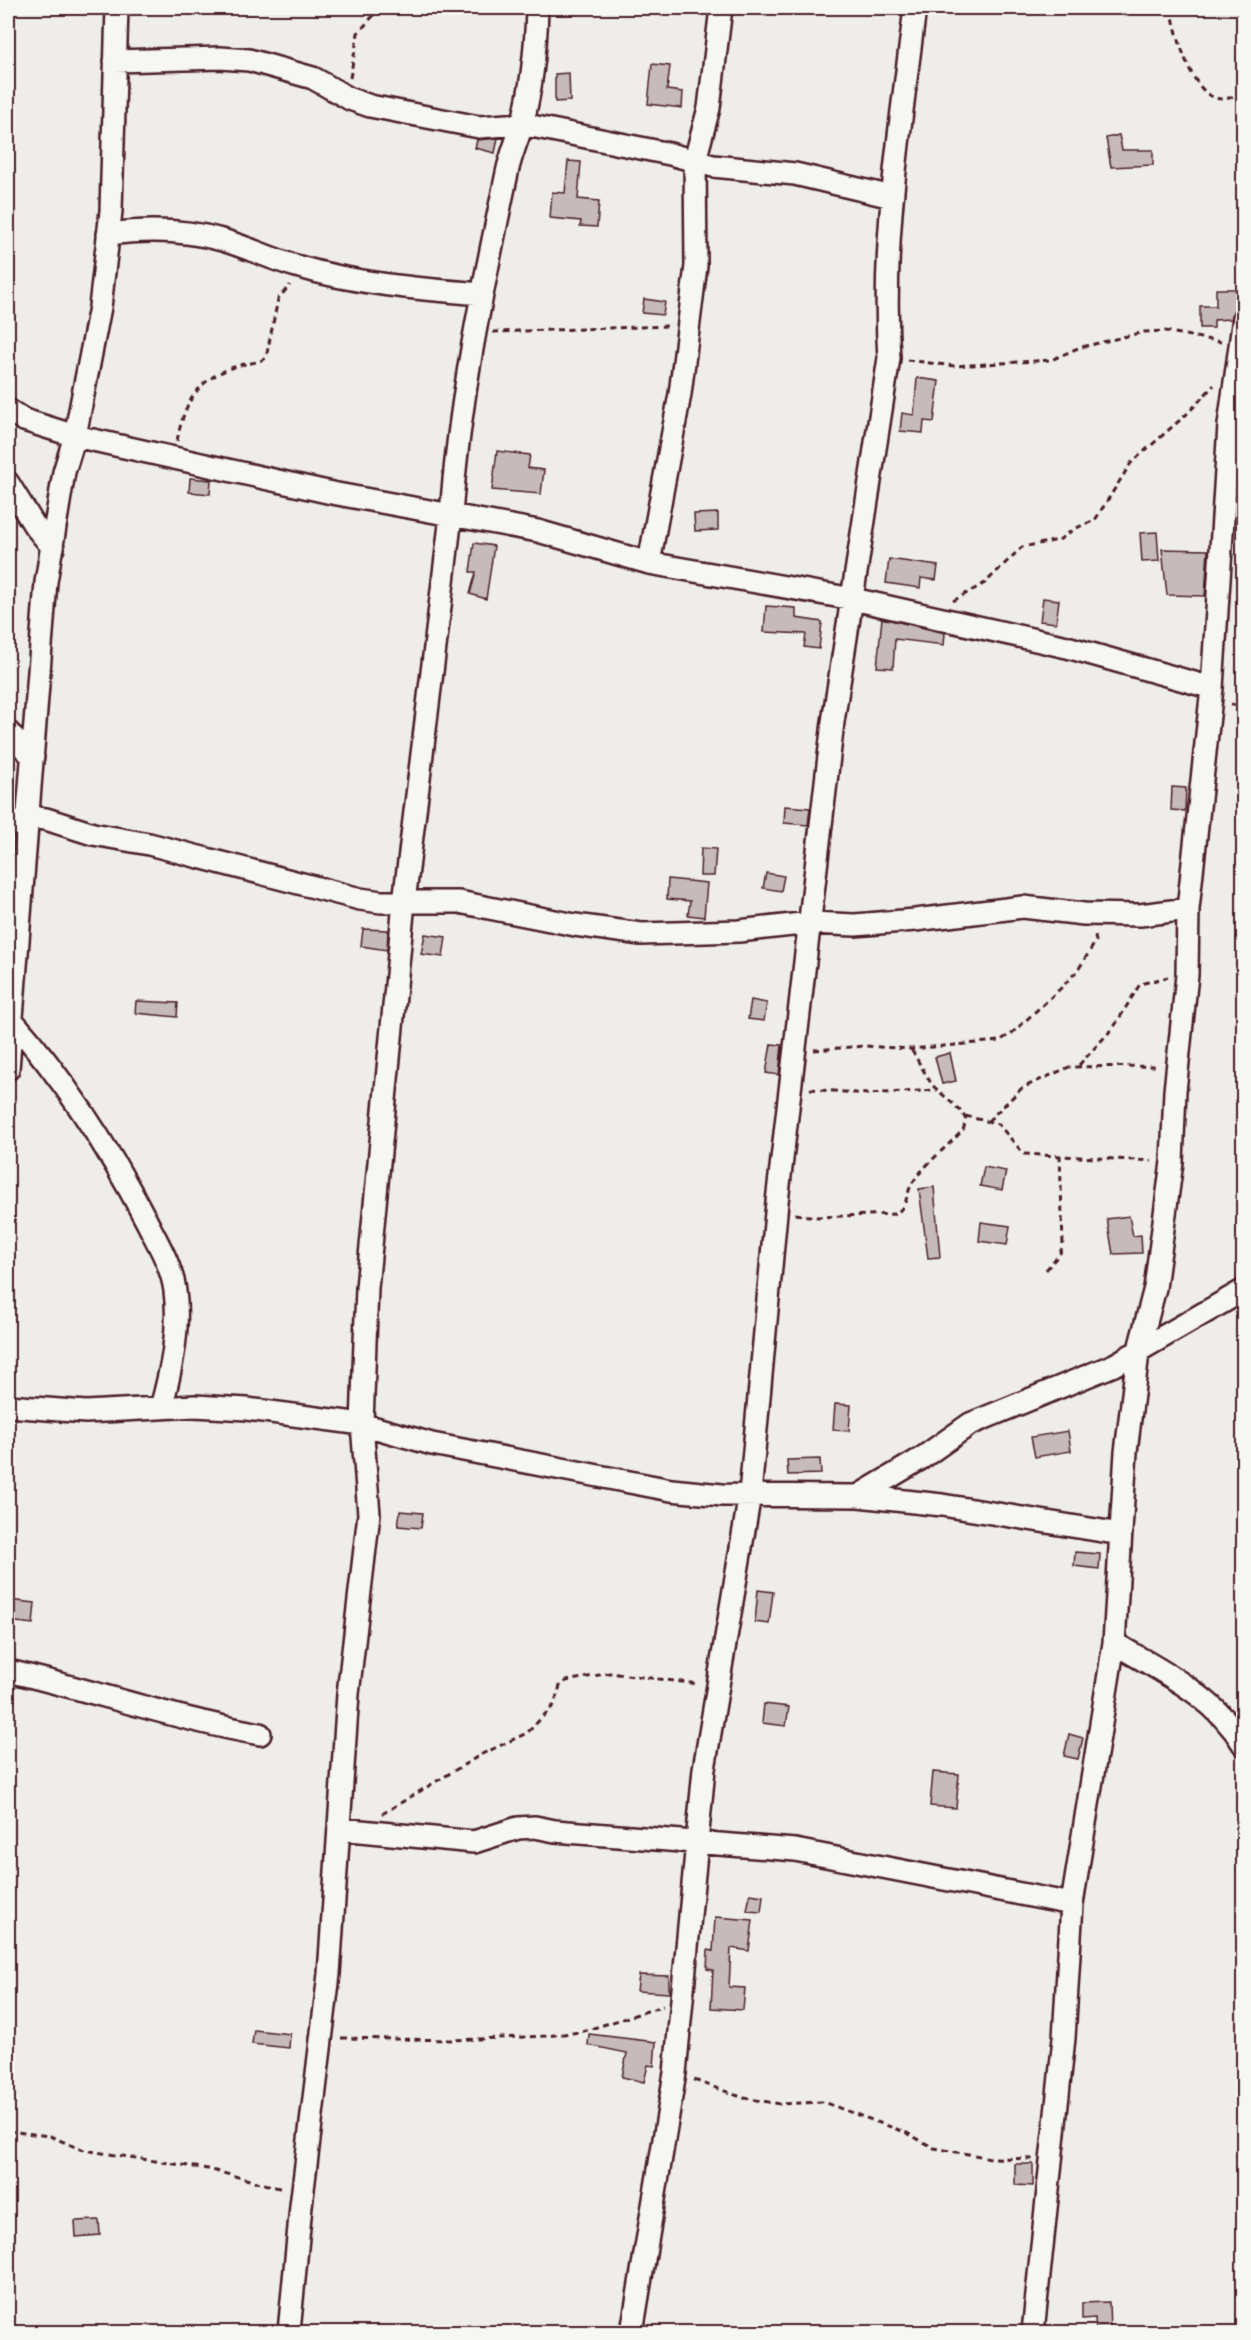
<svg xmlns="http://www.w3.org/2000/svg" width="1251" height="2340" viewBox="0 0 1251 2340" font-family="Pangolin,sans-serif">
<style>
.building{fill:#c6babb;stroke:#4a1f2b;stroke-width:1.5}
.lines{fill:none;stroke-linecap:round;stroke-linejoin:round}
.minor-casing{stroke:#4a1f2b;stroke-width:26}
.path{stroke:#4a1f2b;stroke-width:3;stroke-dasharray:6 4.5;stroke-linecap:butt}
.minor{stroke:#f6f6f2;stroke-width:21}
</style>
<rect width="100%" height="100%" fill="#efedea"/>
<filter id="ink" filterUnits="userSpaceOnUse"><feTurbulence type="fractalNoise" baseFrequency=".0167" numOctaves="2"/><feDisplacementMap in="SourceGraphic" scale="12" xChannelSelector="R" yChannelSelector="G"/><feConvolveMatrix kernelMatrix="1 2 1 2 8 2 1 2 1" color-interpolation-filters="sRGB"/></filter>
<g filter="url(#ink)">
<path class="building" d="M 652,64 L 670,66 L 667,90 L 683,92 L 682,108 L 648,104 Z
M 569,73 L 570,101 L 555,102 L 555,74 Z
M 1119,135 L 1122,150 L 1153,150 L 1153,165 L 1111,167 L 1106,138 Z
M 498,138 L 495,153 L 475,148 L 477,140 Z
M 568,161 L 581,162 L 578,199 L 599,201 L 597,227 L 580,226 L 581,221 L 550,218 L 552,192 L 565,193 Z
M 1216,289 L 1237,289 L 1238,306 L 1231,319 L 1214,320 L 1214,328 L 1200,328 L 1200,306 L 1216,306 Z
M 644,299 L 665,302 L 663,315 L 642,313 Z
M 917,378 L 939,381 L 934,422 L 924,421 L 923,433 L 900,431 L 902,413 L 914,415 Z
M 497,451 L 530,455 L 528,468 L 544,470 L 541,494 L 492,490 Z
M 190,478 L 211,480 L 210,494 L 189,492 Z
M 718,513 L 718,530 L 695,531 L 694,514 Z
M 1157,532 L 1159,561 L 1142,562 L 1140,533 Z
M 474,543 L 494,546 L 486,599 L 470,594 L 476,572 L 470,572 Z
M 1162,549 L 1208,550 L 1205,596 L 1167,595 Z
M 889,559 L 938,566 L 936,580 L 921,578 L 920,588 L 886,583 Z
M 1043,598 L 1059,600 L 1056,623 L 1040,621 Z
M 766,606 L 796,608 L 796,618 L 822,622 L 819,649 L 804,647 L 806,634 L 764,632 Z
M 882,618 L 945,633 L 944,645 L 895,639 L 893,668 L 877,667 Z
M 1172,787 L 1186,788 L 1185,811 L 1171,810 Z
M 785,806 L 810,808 L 808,825 L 784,823 Z
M 701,848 L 716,849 L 714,876 L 700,876 Z
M 766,873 L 784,876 L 781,891 L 763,888 Z
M 668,879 L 707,883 L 704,917 L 688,915 L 690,901 L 667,899 Z
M 363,929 L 388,930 L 387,950 L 361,946 Z
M 425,934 L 446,937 L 443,957 L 421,954 Z
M 751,1000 L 767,1003 L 764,1021 L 748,1019 Z
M 136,1001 L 178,1003 L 177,1017 L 135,1013 Z
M 771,1044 L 782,1045 L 779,1075 L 766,1073 Z
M 950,1053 L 956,1081 L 942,1084 L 935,1057 Z
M 984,1167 L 1006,1171 L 1002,1190 L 980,1186 Z
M 934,1187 L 940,1257 L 928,1258 L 919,1189 Z
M 1129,1216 L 1133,1236 L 1141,1235 L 1142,1253 L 1113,1254 L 1107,1219 Z
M 981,1222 L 1010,1226 L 1007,1245 L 979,1241 Z
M 835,1404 L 851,1405 L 849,1431 L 833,1430 Z
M 1068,1431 L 1071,1451 L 1035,1457 L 1031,1437 Z
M 820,1459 L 821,1474 L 788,1475 L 787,1460 Z
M 400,1511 L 423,1513 L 421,1528 L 398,1526 Z
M 1075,1552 L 1100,1554 L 1099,1569 L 1074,1566 Z
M 758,1590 L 773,1592 L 769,1624 L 755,1622 Z
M 8,1600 L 35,1603 L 33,1624 L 8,1621 Z
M 764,1704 L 789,1707 L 786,1726 L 762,1723 Z
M 1069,1734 L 1083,1738 L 1078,1759 L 1064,1756 Z
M 933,1772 L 959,1774 L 956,1808 L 930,1806 Z
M 750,1894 L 763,1896 L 761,1912 L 747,1911 Z
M 715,1917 L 753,1920 L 749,1951 L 731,1948 L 729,1987 L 745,1988 L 743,2010 L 711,2008 L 713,1970 L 707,1969 L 708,1950 L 713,1951 Z
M 639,1975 L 669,1976 L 669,1993 L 637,1991 Z
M 254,2030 L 290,2034 L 289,2048 L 252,2044 Z
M 589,2034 L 656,2042 L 654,2066 L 648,2065 L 644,2082 L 622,2077 L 627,2053 L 588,2045 Z
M 1015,2164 L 1033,2164 L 1033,2186 L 1015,2185 Z
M 99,2220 L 100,2235 L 76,2237 L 75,2221 Z
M 1109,2302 L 1110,2332 L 1096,2332 L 1095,2318 L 1082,2319 L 1082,2303 Z"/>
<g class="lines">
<defs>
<path id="minor" d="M 115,61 L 220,58 L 249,60 L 313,78 L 350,99 L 370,106 L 479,127 L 522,124 L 670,154 L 713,166 L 795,174 L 892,197
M 108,234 C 147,229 184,229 222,240 C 247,247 271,259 296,266 C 356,284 419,289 482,294
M 8,410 L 24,420 L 75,436 L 332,493 L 538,531 L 649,563 L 853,599 L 1067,647 L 1212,688
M 8,483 L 34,525 L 53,548
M 649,563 L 680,394 L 696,266 L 695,160 L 709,108 L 721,8
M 8,732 L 33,757
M 8,825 L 36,818 L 46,819 L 93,834 L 149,844 L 360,899 L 381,902 L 459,902 L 575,925 L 641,934 L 739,931 L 810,923 L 855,925 L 915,920 L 1023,907 L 1084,914 L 1140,915 L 1188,909
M 11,1019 C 66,1081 108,1147 146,1220 C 157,1242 172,1266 175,1291 C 180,1330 171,1371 161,1408
M 8,1069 L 46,582 L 64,472 L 75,436 L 100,307 L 111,211 L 117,8
M 8,1406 L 86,1412 L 195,1406 L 247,1409 L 362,1424 L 432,1444 L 671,1490 L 722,1495 L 858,1496 L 922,1458 L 970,1424 L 1114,1365 L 1244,1290
M 858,1496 L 942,1505 L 1121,1534
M 1114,1643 C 1162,1672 1214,1695 1244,1745
M 8,1671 C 92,1690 174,1719 260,1734
M 340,1829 L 474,1842 L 518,1828 L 535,1827 L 555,1831 L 795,1850 L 1072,1904
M 289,2332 L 301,2206 L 329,1974 L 348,1694 L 369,1514 L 362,1424 L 367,1288 L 404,902 L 451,516 C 459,399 483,287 507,173 C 510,157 517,141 522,125 C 532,87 536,47 537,8
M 632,2332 L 675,2073 L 704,1769 L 750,1494 L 777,1202 L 833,722 L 889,358 C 881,241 901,124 915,8
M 1033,2332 L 1064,2038 L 1072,1904 L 1114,1643 L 1126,1452 L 1138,1353 L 1155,1288 L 1172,1162 L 1175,1091 L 1187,975 L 1188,909 L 1212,688 L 1229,425 L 1244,317"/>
</defs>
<use href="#minor" class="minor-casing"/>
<path class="path" d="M 1171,8 C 1176,31 1190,97 1221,99 C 1228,100 1237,94 1244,92
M 350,78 L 358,33 L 380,8
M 493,332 L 669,326
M 907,360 L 954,366 L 1051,360 L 1078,348 L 1144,332 L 1165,331 L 1221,342
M 177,441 C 184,404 196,380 234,367 C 244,363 257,364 266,358 L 278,299 L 290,285
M 953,601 L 985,583 L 1022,547 L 1059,540 L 1074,529 L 1095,520 L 1131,463 L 1188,413 L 1214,385
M 1231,704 L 1244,707
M 814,1050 L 865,1046 L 911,1049 L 999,1041 L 1011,1034 L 1060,989 L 1078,970 L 1096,941 L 1094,933
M 1079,1065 L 1114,1027 L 1140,984 L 1168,977
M 810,1089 L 867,1094 L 937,1090
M 965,1116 L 998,1124 L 1024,1154 L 1152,1161
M 988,1121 L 1022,1088 L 1069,1067 L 1157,1066
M 795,1214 L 817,1217 L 895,1214 C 908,1207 906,1192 913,1182 C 927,1162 947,1147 963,1130 L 966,1121 L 963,1113 L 932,1085 L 911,1049
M 1046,1270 L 1060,1253 L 1063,1245 L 1060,1155
M 382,1814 L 482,1754 L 527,1733 L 554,1705 L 560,1686 L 566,1681 L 610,1673 L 699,1684
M 341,2038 L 453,2040 L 546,2036 L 581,2032 L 663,2006
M 694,2080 L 744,2098 L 780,2104 L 823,2102 L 907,2133 L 934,2148 L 991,2158 L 1033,2159
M 8,2131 L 50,2136 L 80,2149 L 96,2152 L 208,2169 L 283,2189"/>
<use href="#minor" class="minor"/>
</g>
</g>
<rect width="1251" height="2340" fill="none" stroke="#f6f6f2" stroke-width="30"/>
<rect x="15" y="15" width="1221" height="2310" fill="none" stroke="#4a1f2b" stroke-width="2" filter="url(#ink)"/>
</svg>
